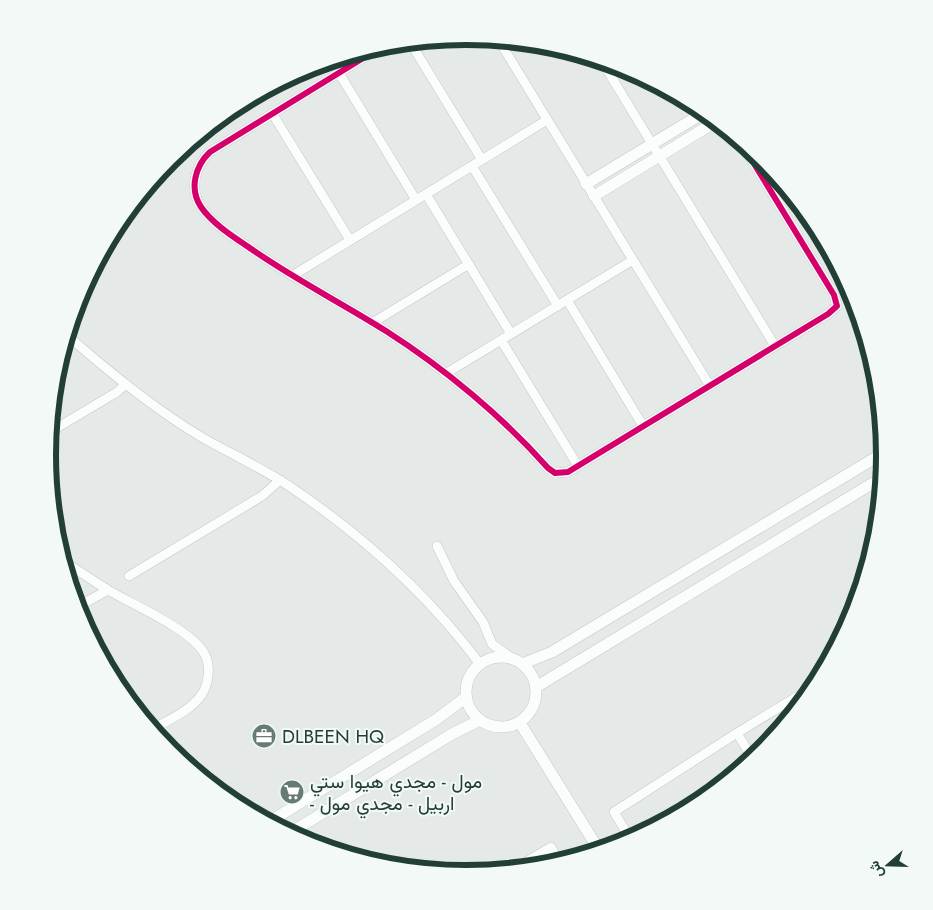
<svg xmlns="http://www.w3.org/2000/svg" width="933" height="910" viewBox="0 0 933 910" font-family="Jost,Vazirmatn,sans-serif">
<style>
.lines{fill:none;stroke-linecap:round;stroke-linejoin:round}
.street-casing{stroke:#c2c7c5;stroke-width:10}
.secondary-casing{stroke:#c0c8c5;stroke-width:12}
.street{stroke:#fbfcfc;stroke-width:9}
.secondary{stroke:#fbfcfc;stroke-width:11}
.cycleway-casing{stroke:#f3f9f6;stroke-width:9}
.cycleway{stroke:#d6006c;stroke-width:6}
.labels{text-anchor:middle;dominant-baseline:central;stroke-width:4;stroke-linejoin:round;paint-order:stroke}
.poi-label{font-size:19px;fill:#213f37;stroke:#f3f9f6;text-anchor:start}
.rim{fill:none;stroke:#213f37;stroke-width:6}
</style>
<rect width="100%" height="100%" fill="#e5eae8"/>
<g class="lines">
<defs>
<path id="street" d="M 498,39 L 710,386
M 410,42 L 482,160
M 386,44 L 210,152 C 195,166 189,189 201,207 C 212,223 232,236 247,246 C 292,278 340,302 386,331 C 444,368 503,417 548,468 L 555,473 L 568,472 L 586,461 L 828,314 L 837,306 L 834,295 L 739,139
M 601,60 L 775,346
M 339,73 L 416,200
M 272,113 L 350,240
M 199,136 L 312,66
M 472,166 L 558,306
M 426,194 L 511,334
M 292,276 L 547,120
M 567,300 L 643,426
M 372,323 L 469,264
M 67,335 C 110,373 154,409 203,438 C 233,455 264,469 292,488 C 363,536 429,596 480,664
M 501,340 L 578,466
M 445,374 L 633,260
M 50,432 L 117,392 L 126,384
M 437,546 L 454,581 L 483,622 L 492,644 L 513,659
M 63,561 C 78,570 93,581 108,590 C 133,605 190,629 204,653 C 211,664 209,683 202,694 C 192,710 169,720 152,729
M 129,576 L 262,496 L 280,480
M 77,607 L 108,590
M 737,733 L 753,759
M 631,840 L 614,812 L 737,733 L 816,685
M 514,869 L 551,847 L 560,862"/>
<path id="secondary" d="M 586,184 L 705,112
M 594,196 L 717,121
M 813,220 L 820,231
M466 692a35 35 0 1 1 70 0a35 35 0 1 1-70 0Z
M 522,664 L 552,652 L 885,452
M 536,687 L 883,477
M 520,723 L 599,850
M 269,822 L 437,719 L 466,697
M 290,833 L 452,734 L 480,720"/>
</defs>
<use href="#street" class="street-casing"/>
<use href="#secondary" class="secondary-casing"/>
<use href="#street" class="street"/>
<use href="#secondary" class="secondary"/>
<defs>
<path id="cycleway" d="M 386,44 L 210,152 C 195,166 189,189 201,207 C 212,223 232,236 247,246 C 292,278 340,302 386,331 C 444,368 503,417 548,468 L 555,473 L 568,472 L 586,461 L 828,314 L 837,306 L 834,295 L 739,139"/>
</defs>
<use href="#cycleway" class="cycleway-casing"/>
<use href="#cycleway" class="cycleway"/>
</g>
<defs>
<symbol id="office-disc" viewBox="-11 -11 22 22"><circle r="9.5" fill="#667b75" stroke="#f3f9f6"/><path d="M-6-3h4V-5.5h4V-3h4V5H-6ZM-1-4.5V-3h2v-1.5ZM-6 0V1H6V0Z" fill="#fff"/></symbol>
<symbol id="supermarket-disc" viewBox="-11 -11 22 22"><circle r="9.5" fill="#667b75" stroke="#f3f9f6"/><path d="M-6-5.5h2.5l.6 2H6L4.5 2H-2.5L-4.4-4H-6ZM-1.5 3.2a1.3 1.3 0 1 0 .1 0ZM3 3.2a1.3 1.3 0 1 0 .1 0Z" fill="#fff"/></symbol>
</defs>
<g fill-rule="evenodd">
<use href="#office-disc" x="250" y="722" width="28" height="28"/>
<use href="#supermarket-disc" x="278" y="778" width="28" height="28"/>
</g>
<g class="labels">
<g class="poi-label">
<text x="282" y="736">DLBEEN HQ</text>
<text x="310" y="781">مول - مجدي هيوا ستي<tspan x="310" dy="22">- اربيل - مجدي مول</tspan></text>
</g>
</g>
<path d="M0 0H933V910H0ZM56 455a410 410 0 1 1 820 0a410 410 0 1 1-820 0Z" fill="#f3f9f6" fill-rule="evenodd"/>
<path class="rim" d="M56 455a410 410 0 1 1 820 0a410 410 0 1 1-820 0Z"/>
<g transform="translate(888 865) rotate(250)" stroke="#f3f9f6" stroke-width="4" paint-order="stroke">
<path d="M0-4L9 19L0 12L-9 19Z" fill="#213f37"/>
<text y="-8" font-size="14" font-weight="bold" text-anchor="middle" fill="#213f37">ش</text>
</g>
</svg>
